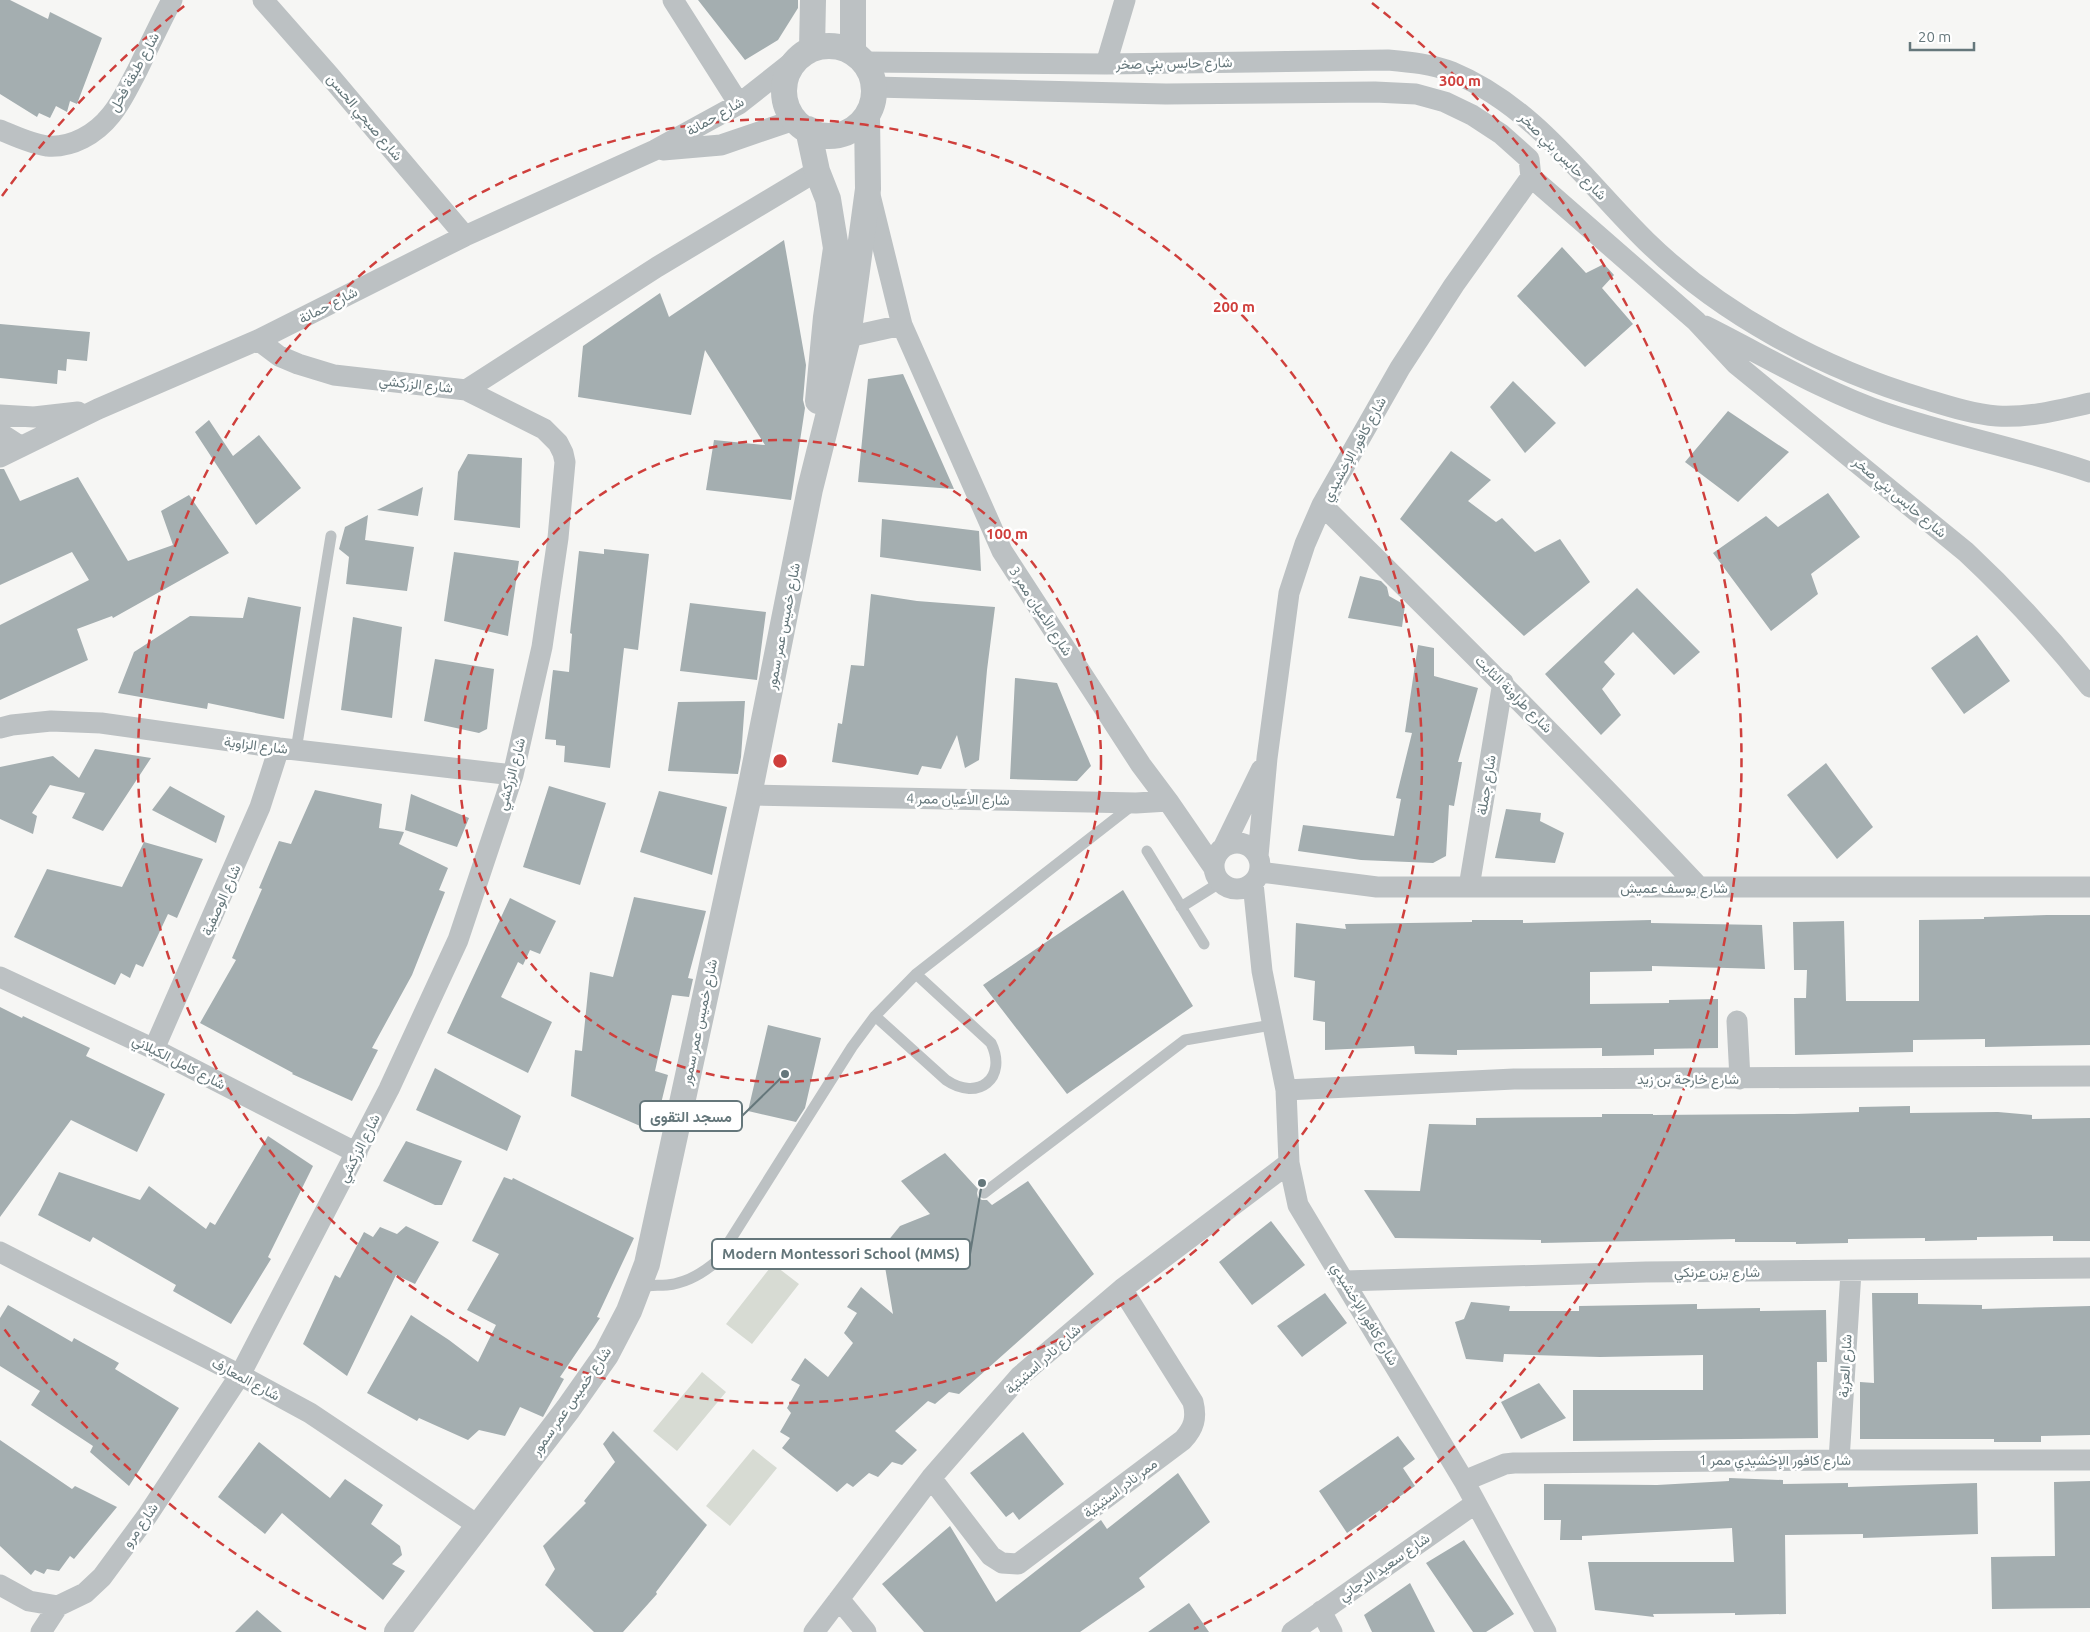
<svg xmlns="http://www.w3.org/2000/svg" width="2090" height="1632" viewBox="0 0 2090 1632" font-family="Ubuntu,Vazirmatn,sans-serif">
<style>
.pitch{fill:#d7dbd3}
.building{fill:#a4aeb0}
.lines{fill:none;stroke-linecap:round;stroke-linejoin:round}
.service{stroke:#bcc1c3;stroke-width:11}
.minor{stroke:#bcc1c3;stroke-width:21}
.tertiary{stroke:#bcc1c3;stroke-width:26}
.ring{fill:none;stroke:#cf3f3c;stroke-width:2.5;stroke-dasharray:9 6}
.labels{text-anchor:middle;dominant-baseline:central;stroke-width:5;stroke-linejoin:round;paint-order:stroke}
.street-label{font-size:14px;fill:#65777b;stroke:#fff}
.centre{fill:#cf3f3c;stroke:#fff;stroke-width:2.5}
.ring-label{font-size:15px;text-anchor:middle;font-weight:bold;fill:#cf3f3c;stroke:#fff;stroke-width:5;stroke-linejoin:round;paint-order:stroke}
.leader{fill:none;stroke:#65777b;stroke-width:2}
.callout-dot{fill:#65777b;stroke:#fff;stroke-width:2}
.callout{fill:#fff;stroke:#65777b;stroke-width:2}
.callout-label{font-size:15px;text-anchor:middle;font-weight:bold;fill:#65777b}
</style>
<rect width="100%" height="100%" fill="#f6f6f4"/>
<path class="pitch" d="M 773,1264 L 799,1284 L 752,1344 L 726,1324 Z
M 702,1372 L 726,1392 L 677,1451 L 653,1431 Z
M 753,1449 L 777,1468 L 730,1526 L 706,1506 Z"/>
<path class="building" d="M 0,0 L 10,0 L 48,19 L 50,12 L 102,38 L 77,104 L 70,101 L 67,112 L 56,106 L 50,118 L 39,113 L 37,117 L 0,94 Z
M 698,0 L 798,0 L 798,8 L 778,40 L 745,60 Z
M 784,240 L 806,365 L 803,400 L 805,408 L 791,500 L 706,490 L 714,440 L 765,445 L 705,350 L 691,415 L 578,397 L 583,346 L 660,293 L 669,317 Z
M 1562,247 L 1586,273 L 1604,264 L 1614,275 L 1602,288 L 1633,324 L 1585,367 L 1517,296 Z
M 0,324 L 90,332 L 87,361 L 67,359 L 66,371 L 58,370 L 57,384 L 0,378 Z
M 903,374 L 954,489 L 858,482 L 868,379 Z
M 1513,381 L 1556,423 L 1525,453 L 1490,407 Z
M 1728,411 L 1789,452 L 1738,502 L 1685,462 Z
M 209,420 L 233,456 L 259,435 L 301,488 L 256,525 L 195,432 Z
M 1451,451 L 1491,480 L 1468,501 L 1496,522 L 1502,518 L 1535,552 L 1560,539 L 1590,582 L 1524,636 L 1400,519 Z
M 468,454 L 522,458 L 520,528 L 454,520 L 458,472 Z
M 0,469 L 4,469 L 20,501 L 78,477 L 128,561 L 173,545 L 161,511 L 189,495 L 229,553 L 113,618 L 112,616 L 77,629 L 88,660 L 0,700 L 0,625 L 89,580 L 72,552 L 0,585 Z
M 423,487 L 418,516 L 377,510 Z
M 1828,493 L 1860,537 L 1811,574 L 1818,594 L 1771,631 L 1713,553 L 1766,516 L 1778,527 Z
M 368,515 L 365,540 L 414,547 L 407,591 L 346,584 L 349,557 L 339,549 L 345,527 Z
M 882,519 L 979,531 L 981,571 L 880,557 Z
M 604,549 L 649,554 L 638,650 L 624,648 L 610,768 L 564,762 L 565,746 L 556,745 L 556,740 L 545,739 L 553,670 L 569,672 L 572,634 L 570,633 L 579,551 L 604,554 Z
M 454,552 L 519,561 L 508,636 L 444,621 Z
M 1360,576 L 1381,581 L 1387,587 L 1389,596 L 1405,605 L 1402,627 L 1348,618 Z
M 1637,588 L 1700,652 L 1674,675 L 1633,632 L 1604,662 L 1615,674 L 1602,689 L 1621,715 L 1601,735 L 1545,674 Z
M 871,594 L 917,601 L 995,607 L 987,670 L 979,760 L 965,768 L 957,735 L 941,769 L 922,766 L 918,775 L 832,762 L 838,723 L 842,724 L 851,665 L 864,666 Z
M 248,597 L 301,607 L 284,719 L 208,703 L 207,709 L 118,693 L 134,652 L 190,616 L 243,618 Z
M 690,603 L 766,612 L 757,680 L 680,671 Z
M 353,617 L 402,627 L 392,718 L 341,710 Z
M 1977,635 L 2010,681 L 1964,714 L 1931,668 Z
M 1418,645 L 1434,648 L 1434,676 L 1478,688 L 1458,762 L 1462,762 L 1454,806 L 1449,805 L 1446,856 L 1433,863 L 1361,860 L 1298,851 L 1303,825 L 1394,836 L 1401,799 L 1396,798 L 1412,733 L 1405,732 Z
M 435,659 L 494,669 L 487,729 L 479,733 L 424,721 Z
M 1015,678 L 1057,683 L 1091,766 L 1077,781 L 1010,779 Z
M 745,701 L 741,757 L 738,774 L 668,771 L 678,702 Z
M 95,749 L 151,758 L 103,831 L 72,818 L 85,793 L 50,785 L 32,813 L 37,816 L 33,834 L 0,819 L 0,767 L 53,756 L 79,778 Z
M 1826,763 L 1873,827 L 1837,859 L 1787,795 Z
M 170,786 L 225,816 L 216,843 L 152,810 Z
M 549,786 L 606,803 L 580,885 L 523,867 Z
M 315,790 L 382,804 L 379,828 L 404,832 L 399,844 L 448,868 L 439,890 L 445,892 L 412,975 L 372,1048 L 378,1050 L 352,1101 L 292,1074 L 293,1073 L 200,1023 L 236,960 L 232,958 L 262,889 L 259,888 L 279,841 L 291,844 Z
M 659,791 L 727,807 L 712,875 L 640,852 Z
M 411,794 L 469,818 L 457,847 L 405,830 Z
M 1506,809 L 1541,813 L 1540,821 L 1564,833 L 1555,863 L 1495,858 Z
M 144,842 L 203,859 L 177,918 L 168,914 L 143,967 L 136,964 L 130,978 L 121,973 L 115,985 L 14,937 L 47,869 L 122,887 Z
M 1123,890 L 1193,1006 L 1067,1094 L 983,985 Z
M 634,897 L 706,911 L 688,978 L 693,979 L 689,997 L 672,995 L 655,1071 L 668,1075 L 654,1132 L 571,1096 L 575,1050 L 582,1051 L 590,972 L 613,977 Z
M 510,898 L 556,921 L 540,954 L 530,950 L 523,965 L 518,962 L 501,997 L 552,1022 L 528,1073 L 447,1033 Z
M 2047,915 L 2090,915 L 2090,1045 L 1985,1047 L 1985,1039 L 1913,1040 L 1913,1052 L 1795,1055 L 1794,998 L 1806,998 L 1807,970 L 1794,970 L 1793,922 L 1844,921 L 1846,1001 L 1919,1001 L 1919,920 L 1984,919 L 1984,917 Z
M 1472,920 L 1523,920 L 1523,923 L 1651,920 L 1651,923 L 1762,925 L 1765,969 L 1652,966 L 1652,971 L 1590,972 L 1590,1004 L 1669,1003 L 1669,1000 L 1718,999 L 1718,1048 L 1654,1049 L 1654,1055 L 1602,1056 L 1602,1048 L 1457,1050 L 1457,1055 L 1415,1054 L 1414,1046 L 1325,1050 L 1325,1022 L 1313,1020 L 1315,981 L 1294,977 L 1296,923 L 1346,929 L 1345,924 L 1472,922 Z
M 0,1007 L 22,1018 L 23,1016 L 90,1048 L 86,1056 L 165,1094 L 137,1152 L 71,1120 L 0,1217 Z
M 768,1025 L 821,1038 L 805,1108 L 796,1122 L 748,1111 Z
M 435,1068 L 521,1116 L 507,1151 L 416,1110 Z
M 1910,1106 L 1910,1113 L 1998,1112 L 2032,1115 L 2032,1119 L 2090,1118 L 2090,1241 L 2053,1241 L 2053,1236 L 1977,1237 L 1977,1240 L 1925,1241 L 1925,1238 L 1848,1239 L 1848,1243 L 1796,1244 L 1796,1242 L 1735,1242 L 1735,1239 L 1541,1243 L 1541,1240 L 1395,1238 L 1364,1190 L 1420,1191 L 1429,1124 L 1476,1125 L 1476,1118 L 1602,1117 L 1602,1114 L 1653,1114 L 1653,1115 L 1794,1114 L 1859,1112 L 1859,1107 Z
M 268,1136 L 313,1166 L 268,1257 L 271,1259 L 231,1324 L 173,1291 L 176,1285 L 93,1237 L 90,1242 L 38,1215 L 59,1172 L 140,1200 L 149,1186 L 206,1229 L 210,1222 L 215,1225 Z
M 406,1141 L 462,1161 L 442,1205 L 435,1205 L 383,1181 Z
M 945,1153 L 978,1189 L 977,1193 L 978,1198 L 982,1200 L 987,1200 L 992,1205 L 1028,1181 L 1094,1274 L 959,1394 L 949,1392 L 935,1404 L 928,1401 L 895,1431 L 917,1450 L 902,1465 L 892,1462 L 878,1477 L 869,1473 L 853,1487 L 847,1483 L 837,1492 L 782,1448 L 790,1438 L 780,1432 L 791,1413 L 787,1408 L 800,1385 L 791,1380 L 805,1358 L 828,1377 L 853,1343 L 844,1333 L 857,1313 L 847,1307 L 861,1287 L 893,1314 L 883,1255 L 887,1242 L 900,1226 L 930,1214 L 901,1181 Z
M 504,1177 L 512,1180 L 513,1178 L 634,1238 L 597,1317 L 600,1318 L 560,1377 L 564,1379 L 543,1417 L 520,1407 L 505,1436 L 479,1430 L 468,1440 L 419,1418 L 417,1421 L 367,1393 L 411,1315 L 449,1340 L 478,1362 L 496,1325 L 467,1310 L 499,1254 L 472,1241 Z
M 1271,1221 L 1305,1265 L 1252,1305 L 1219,1262 Z
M 406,1226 L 439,1242 L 415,1284 L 396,1275 L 347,1376 L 303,1344 L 335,1275 L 340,1278 L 364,1232 L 373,1237 L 380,1227 L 397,1234 Z
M 1325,1293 L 1347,1323 L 1302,1357 L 1277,1326 Z
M 1872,1293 L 1918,1293 L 1918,1304 L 1982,1305 L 1982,1309 L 2090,1306 L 2090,1435 L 2041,1436 L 2041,1442 L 1994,1442 L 1994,1439 L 1860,1439 L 1860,1382 L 1874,1383 Z
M 1471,1302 L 1510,1306 L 1509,1311 L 1579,1311 L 1579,1306 L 1697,1304 L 1697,1309 L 1760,1308 L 1760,1311 L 1826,1310 L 1827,1362 L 1817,1362 L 1818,1438 L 1573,1441 L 1573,1390 L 1703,1390 L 1703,1355 L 1600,1357 L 1504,1354 L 1503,1362 L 1466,1359 L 1455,1322 L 1464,1319 Z
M 8,1305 L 72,1342 L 74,1338 L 119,1363 L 115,1369 L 179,1408 L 129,1486 L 90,1452 L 93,1446 L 31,1405 L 40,1391 L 0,1366 L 0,1318 Z
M 1539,1383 L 1566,1418 L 1521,1439 L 1501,1402 Z
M 613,1431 L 707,1525 L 656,1592 L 657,1594 L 623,1632 L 594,1632 L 545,1585 L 555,1569 L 543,1546 L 586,1503 L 584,1501 L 615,1462 L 603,1444 Z
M 1023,1432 L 1064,1484 L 1019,1520 L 1013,1512 L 1006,1517 L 970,1473 Z
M 1398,1436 L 1415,1459 L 1403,1468 L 1415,1486 L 1347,1533 L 1319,1491 Z
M 0,1440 L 72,1489 L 75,1486 L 117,1507 L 74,1559 L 70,1556 L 59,1571 L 47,1569 L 44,1574 L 35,1570 L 31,1575 L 0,1546 Z
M 259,1442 L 330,1498 L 345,1479 L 383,1505 L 371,1524 L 400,1546 L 402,1555 L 392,1564 L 405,1571 L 383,1600 L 282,1513 L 265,1534 L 218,1497 Z
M 1178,1473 L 1210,1522 L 1139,1578 L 1145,1587 L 1080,1632 L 924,1632 L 882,1584 L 950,1526 L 996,1602 L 1101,1520 L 1107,1529 Z
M 1729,1478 L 1783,1480 L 1783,1484 L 1848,1483 L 1848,1487 L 1977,1483 L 1978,1534 L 1863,1538 L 1863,1534 L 1785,1535 L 1786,1614 L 1735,1615 L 1735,1613 L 1653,1614 L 1654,1617 L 1595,1610 L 1588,1562 L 1734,1562 L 1732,1528 L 1582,1536 L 1582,1540 L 1560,1540 L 1561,1520 L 1544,1520 L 1544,1484 L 1657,1485 L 1729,1481 Z
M 2090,1481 L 2090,1608 L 1992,1609 L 1991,1557 L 2055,1556 L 2054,1482 Z
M 1464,1540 L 1514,1614 L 1486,1632 L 1473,1632 L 1426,1563 Z
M 1410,1583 L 1435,1632 L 1372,1632 L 1364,1615 Z
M 1189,1603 L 1209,1632 L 1148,1632 Z
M 257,1610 L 282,1632 L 235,1632 Z"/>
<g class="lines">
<path class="service" d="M 296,750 L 331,536
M 1147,851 L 1204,944
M 1181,907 L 1221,882
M 875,1016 L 946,1080 C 978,1102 1008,1078 991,1043 L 916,974
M 984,1193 L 1185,1040 L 1272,1025
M 640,1288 C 651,1284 656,1286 667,1285 C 687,1283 702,1274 717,1261 L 852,1047 L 875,1016 L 916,974 L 1134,804"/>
<path class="minor" d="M 263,0 L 329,75 L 465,236
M 673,0 L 739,104
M 863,62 L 1106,64 L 1388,60 C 1410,62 1432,64 1452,72 C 1534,106 1585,181 1646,241 C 1722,315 1823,369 1925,399 C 1948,406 1972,414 1997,416 C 2028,418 2059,410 2090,403
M 1106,64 L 1125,0
M 874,87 L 1166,94 L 1375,92 L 1416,94 L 1445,102 L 1472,115 L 1501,134 L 1529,159 L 1531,177 L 1696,321 L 1736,364 L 1966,552 C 2011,594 2052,639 2090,687
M 0,130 C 15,136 31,144 47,146 C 72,148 96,134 111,115 C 122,102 130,84 138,69 C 149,46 160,23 172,0
M 663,150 L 721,145 L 794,120
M 870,195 L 902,325 L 1002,551 L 1141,765 L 1168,801 L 1214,868
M 1705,326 C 1765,356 1822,391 1886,413 C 1953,436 2023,449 2090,472
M 848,337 L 902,325
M 466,390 L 657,267 L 817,171
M 0,415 L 34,417 L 78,412
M 0,433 L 20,446
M 0,457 L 98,409 L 258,340 L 465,236 L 655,150 L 739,104 L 796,59
M 1322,505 C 1450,631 1577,757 1700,888
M 0,728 L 12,725 L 51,721 L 101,723 L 279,748 L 513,775
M 749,795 L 1136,803 L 1168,801
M1214 866a23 23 0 1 1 46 0a23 23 0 1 1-46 0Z
M 1224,846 L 1261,770
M 1258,856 L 1267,758 L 1289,593 L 1305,544 L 1322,505 L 1400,368 L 1454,285 L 1531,177
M 1260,872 L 1377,887 L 2090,887
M 1253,883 L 1262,971 L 1286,1090 L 1289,1163 L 1298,1205 L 1464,1481 L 1546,1632
M 1469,887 L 1503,682
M 0,977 L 154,1049 L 357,1153
M 1737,1021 L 1740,1079
M 154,1049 L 260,807 L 279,748
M 1286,1090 L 1514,1079 L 2090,1076
M 0,1252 L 240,1375 L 310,1413 L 479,1526
M 1345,1281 L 1646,1272 L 2090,1268
M 1839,1460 L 1851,1272
M 931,1478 L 991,1556 L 1002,1563 L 1018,1564 L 1183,1440 C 1194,1428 1197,1418 1193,1402 L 1122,1289
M 1464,1481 L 1505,1464 L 1514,1463 L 1839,1460 L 2090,1460
M 0,1585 L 29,1601 L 58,1606 L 85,1593 L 102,1577 L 147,1516 L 240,1375 L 389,1089 L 458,940 L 513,775 L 542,647 L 558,538 L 565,462 L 563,453 L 558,443 L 544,429 L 466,390 L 334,375 L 298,364 L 279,356 L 258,340
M 839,1599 L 866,1632
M 1321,1611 L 1332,1632
M 41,1632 L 58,1606
M 814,1632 L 931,1478 L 1020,1376 L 1122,1289 L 1289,1163
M 1292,1632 L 1476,1503"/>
<path class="tertiary" d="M784 91a45 45 0 1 1 90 0a45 45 0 1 1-90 0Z
M 812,49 L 813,0
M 853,52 L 853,0
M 808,129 L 817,171 L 828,199 L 836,248 L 826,317 L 818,401
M 397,1632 L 568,1409 L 606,1355 L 629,1311 L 647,1264 L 749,795 L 810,489 L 848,337 L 868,189 L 867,116"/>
</g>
<g class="ring">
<circle cx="780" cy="761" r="321"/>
<circle cx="780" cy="761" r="642"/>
<path d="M366 1629A962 962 0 0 1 2 1326M2 196A962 962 0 0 1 188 3M1372 3A962 962 0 0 1 1194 1629"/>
</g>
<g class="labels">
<g class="street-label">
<text transform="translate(1174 63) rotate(-1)">شارع حابس بني صخر</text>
<text transform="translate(134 72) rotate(-61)">شارع طبقة فحل</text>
<text transform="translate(715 116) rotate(-30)">شارع حمانة</text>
<text transform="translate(365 117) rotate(50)">شارع صبحي الحسن</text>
<text transform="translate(1563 156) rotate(45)">شارع حابس بني صخر</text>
<text transform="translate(328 305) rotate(-27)">شارع حمانة</text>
<text transform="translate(416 384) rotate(6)">شارع الزركشي</text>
<text transform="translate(1354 449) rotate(-61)">شارع كافور الإخشيدي</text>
<text transform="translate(1900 497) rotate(40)">شارع حابس بني صخر</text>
<text transform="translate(1041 611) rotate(57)">شارع الأعيان ممر 3</text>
<text transform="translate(783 626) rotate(-79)">شارع خميس عمر سمور</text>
<text transform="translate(1514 694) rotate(45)">شارع طراونة الثابت</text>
<text transform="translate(256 745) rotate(7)">شارع الزاوية</text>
<text transform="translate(511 774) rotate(-75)">شارع الزركشي</text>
<text transform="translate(1486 785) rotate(-81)">شارع جملة</text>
<text transform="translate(958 799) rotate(1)">شارع الأعيان ممر 4</text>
<text x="1674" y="888">شارع يوسف عميش</text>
<text transform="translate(221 900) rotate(-66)">شارع الوصفية</text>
<text transform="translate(699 1022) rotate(-78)">شارع خميس عمر سمور</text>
<text transform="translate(179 1062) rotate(27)">شارع كامل الكيلاني</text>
<text x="1688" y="1079">شارع خارجة بن زيد</text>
<text transform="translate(359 1148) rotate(-63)">شارع الزركشي</text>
<text x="1717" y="1272">شارع يزن عرنكي</text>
<text transform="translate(1365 1314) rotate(59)">شارع كافور الإخشيدي</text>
<text transform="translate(1043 1359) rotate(-42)">شارع نادر استيتية</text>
<text transform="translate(1845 1366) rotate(-87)">شارع العزية</text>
<text transform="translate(246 1379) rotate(28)">شارع المعارف</text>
<text transform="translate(571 1401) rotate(-55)">شارع خميس عمر سمور</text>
<text x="1775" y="1460">شارع كافور الإخشيدي ممر 1</text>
<text transform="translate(1120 1488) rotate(-37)">ممر نادر استيتية</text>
<text transform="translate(140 1525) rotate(-55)">شارع مرو</text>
<text transform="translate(1384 1567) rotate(-35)">شارع سعيد الدجاني</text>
</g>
</g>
<circle cx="780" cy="761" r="8" class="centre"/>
<g class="ring-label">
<text x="1460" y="86">300 m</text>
<text x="1234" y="312">200 m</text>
<text x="1007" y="539">100 m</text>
</g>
<path class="leader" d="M785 1074L742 1116M982 1183L970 1254"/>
<g class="callout-dot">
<circle cx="785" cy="1074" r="5"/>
<circle cx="982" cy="1183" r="5"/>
</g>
<g class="callout">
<rect x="640" y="1101" width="102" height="30" rx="5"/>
<rect x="712" y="1239" width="258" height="30" rx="5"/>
</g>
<g class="callout-label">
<text x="691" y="1122">مسجد التقوى</text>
<text x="841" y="1259">Modern Montessori School (MMS)</text>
</g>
<path d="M1910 42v8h64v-8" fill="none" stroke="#65777b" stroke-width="2.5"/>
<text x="1918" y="42" font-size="15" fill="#65777b" stroke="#ffffff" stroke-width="4" paint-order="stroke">20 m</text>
</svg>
